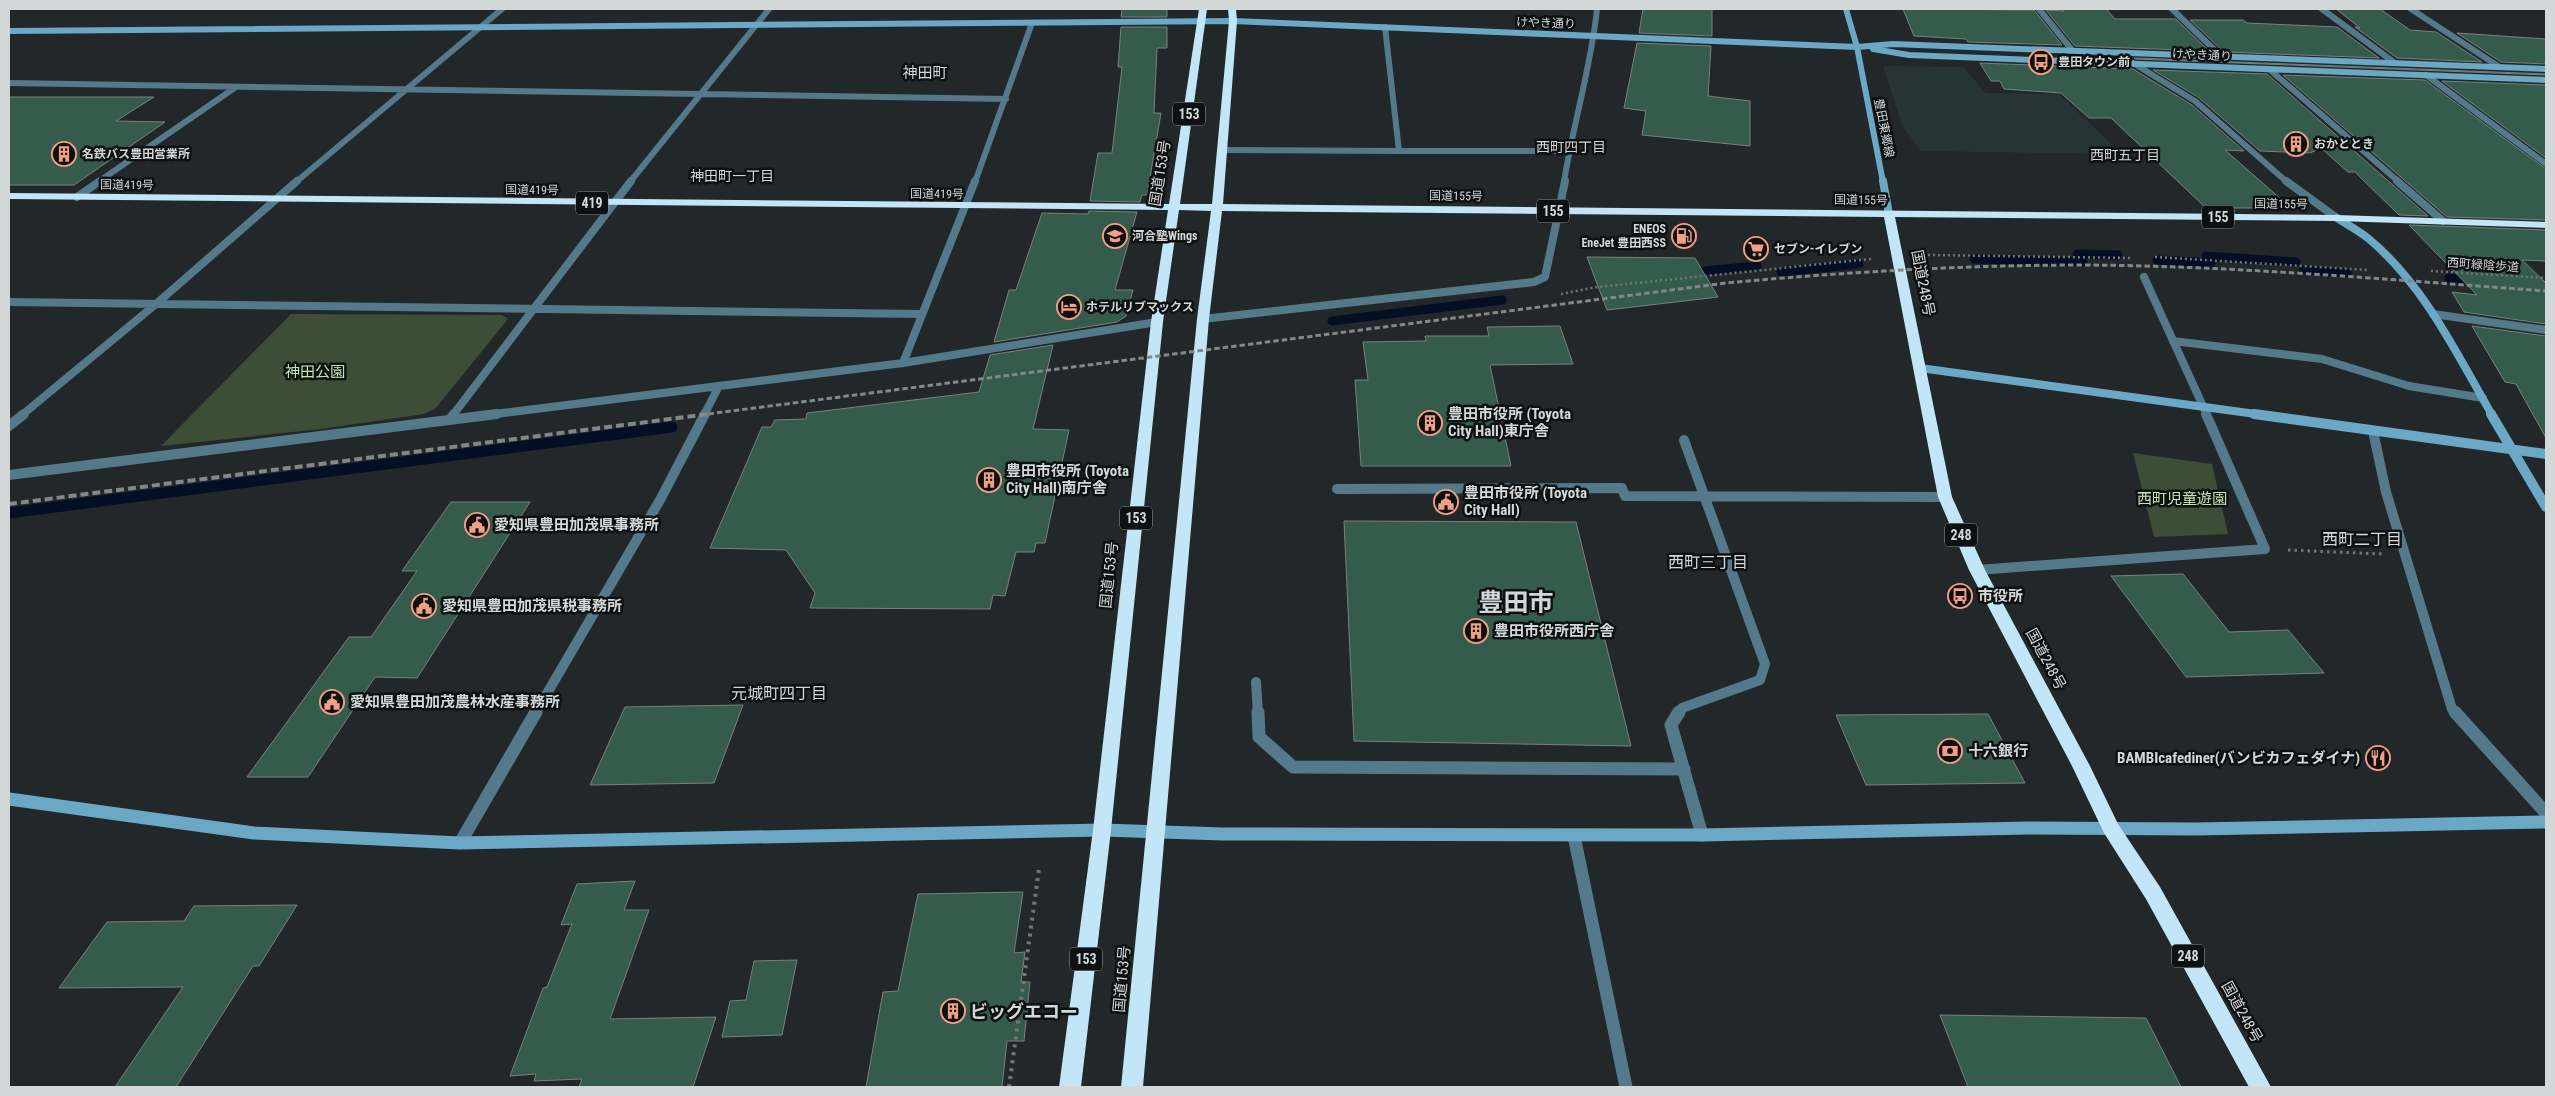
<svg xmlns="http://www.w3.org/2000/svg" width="2555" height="1096" viewBox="0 0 2555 1096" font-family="'Roboto Condensed','Noto Sans JP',sans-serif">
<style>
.built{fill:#263435}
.green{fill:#3e4d35}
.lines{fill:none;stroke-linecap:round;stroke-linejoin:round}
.stream-far1{stroke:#040e25;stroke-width:9}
.stream{stroke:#040e25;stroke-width:11}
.building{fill:#345b4b;stroke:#7a817d}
.path-far2{stroke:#717777;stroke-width:2.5;stroke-dasharray:2 3;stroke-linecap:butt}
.path-far1{stroke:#717777;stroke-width:3;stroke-dasharray:2.5 4;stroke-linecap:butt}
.path{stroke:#717777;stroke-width:4;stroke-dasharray:3 5;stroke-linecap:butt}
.lane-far1{stroke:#54798b;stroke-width:10}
.lane{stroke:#54798b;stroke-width:13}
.street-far3{stroke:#54798b;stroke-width:6}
.street-far2{stroke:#54798b;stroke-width:8}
.street-far1{stroke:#54798b;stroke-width:10}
.street{stroke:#54798b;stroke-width:13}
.secondary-far3{stroke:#6ba8c5;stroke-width:6}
.secondary-far2{stroke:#6ba8c5;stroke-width:8}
.secondary-far1{stroke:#6ba8c5;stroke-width:10}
.secondary{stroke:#6ba8c5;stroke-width:13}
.highway{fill:#c2e5f7;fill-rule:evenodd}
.rail-far1{stroke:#828788;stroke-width:3;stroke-dasharray:5.5 3;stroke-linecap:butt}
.rail{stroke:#828788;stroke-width:4;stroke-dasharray:8 4;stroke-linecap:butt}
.labels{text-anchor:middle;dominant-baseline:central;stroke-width:5;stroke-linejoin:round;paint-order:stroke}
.far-street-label{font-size:12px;fill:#d2d7d7;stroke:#0e1111}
.far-poi-label{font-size:12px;font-weight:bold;fill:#d2d7d7;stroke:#0e1111;text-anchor:start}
.shield{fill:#0e1111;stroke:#979c9c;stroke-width:1}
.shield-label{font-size:14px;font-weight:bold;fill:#d2d7d7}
.far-neighbourhood-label{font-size:14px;fill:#d2d7d7;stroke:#0e1111}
.far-quarter-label{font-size:15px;fill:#d2d7d7;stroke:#0e1111}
.street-label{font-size:15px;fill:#d2d7d7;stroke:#0e1111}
.park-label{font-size:15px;fill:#c4e7b0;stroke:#0e1111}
.poi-label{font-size:15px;font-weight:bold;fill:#d2d7d7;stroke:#0e1111;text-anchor:start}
.neighbourhood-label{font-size:16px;fill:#d2d7d7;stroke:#0e1111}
.near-poi-label{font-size:18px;font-weight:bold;fill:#d2d7d7;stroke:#0e1111;text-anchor:start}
.town-label{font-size:25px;font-weight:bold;fill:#d2d7d7;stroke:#0e1111}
</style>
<rect width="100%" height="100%" fill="#222829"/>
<path class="built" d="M 1883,66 L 1963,67 L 1986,93 L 2059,94 L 2122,154 L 1921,151 L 1903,127 Z"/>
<path class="green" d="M 291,314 L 502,315 L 508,319 L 435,409 L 424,414 L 321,429 L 161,446 Z
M 2133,453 L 2212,464 L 2228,534 L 2154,537 Z"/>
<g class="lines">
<path class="stream-far1" d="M 2077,254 L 2118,255
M 2206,256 L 2296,262
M 1974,259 L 2083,262
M 2157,260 L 2211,263
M 2303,270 L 2347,273
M 1704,271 L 1757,266
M 1781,272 L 1859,264
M 2449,278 L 2475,280
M 1332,321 L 1502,300"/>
<path class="stream" d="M 9,513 L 672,427"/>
</g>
<path class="building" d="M 1122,9 L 1167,9 L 1167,17 L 1121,17 Z
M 1643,9 L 1712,9 L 1712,36 L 1639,33 Z
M 1903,9 L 2034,10 L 2062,45 L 1968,42 L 1966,39 L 1914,36 Z
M 2062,9 L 2106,9 L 2115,19 L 2176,19 L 2209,51 L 2075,46 L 2046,10 L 2064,11 Z
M 2336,9 L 2380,9 L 2410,30 L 2436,32 L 2482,62 L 2397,58 L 2355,27 L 2360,28 Z
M 2190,20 L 2243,20 L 2247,23 L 2337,27 L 2379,58 L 2224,52 Z
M 1121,27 L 1167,27 L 1167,48 L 1157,48 L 1154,113 L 1161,113 L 1147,195 L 1142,195 L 1140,202 L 1090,201 L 1098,153 L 1112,153 L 1122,67 L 1118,67 Z
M 2457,33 L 2546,39 L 2546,64 L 2501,62 Z
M 1637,43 L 1711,46 L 1708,96 L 1750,101 L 1750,146 L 1642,135 L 1646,111 L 1624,108 Z
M 2134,58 L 2546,74 L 2546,75 L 2136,59 Z
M 1980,63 L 2133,69 L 2192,105 L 2244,151 L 2225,150 L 2291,208 L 2206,208 L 2111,118 L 2089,118 L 2061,93 L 2004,89 L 2000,81 L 1991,81 Z
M 2153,70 L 2267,74 L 2428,216 L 2399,215 L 2355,172 L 2348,172 L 2321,148 L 2310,153 L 2260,151 L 2198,97 Z
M 2283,75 L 2425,80 L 2546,169 L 2546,220 L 2447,217 Z
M 2442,81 L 2546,85 L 2546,158 Z
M 9,97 L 154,97 L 116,121 L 165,122 L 74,185 L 9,185 Z
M 1089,211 L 1137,212 L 1115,290 L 1133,290 L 1126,316 L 1117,322 L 994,342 L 1009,290 L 1016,290 L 1042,213 L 1088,214 Z
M 2409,225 L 2546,230 L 2546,261 L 2522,260 L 2546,283 L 2546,324 L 2464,312 L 2452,292 L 2477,295 Z
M 1587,257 L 1695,258 L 1718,297 L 1607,310 Z
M 1560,326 L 1573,364 L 1490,365 L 1511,466 L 1361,466 L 1355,380 L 1368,380 L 1363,342 L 1426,341 L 1425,336 L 1489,336 L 1487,327 Z
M 2472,326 L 2546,336 L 2546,438 L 2516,384 L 2505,382 Z
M 1053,345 L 1033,429 L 1069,430 L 1045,543 L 1036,543 L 1034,552 L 1016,552 L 1005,596 L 993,595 L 990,609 L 810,608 L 815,593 L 786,550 L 710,548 L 762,427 L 771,427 L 775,420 L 806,419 L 807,413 L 979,392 L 990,355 Z
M 451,502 L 530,502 L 417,678 L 375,677 L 308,777 L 247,777 L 349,637 L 371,637 L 417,571 L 402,571 Z
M 1344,521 L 1576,522 L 1631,746 L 1354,741 Z
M 2183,574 L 2229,632 L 2288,630 L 2324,673 L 2186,677 L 2111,576 Z
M 743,705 L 714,783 L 590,785 L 625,707 Z
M 1988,714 L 2025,783 L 1866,785 L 1836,715 Z
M 635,881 L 624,910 L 649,910 L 610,1019 L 716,1017 L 693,1087 L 579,1087 L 582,1079 L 534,1081 L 536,1074 L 510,1076 L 543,988 L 547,987 L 572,924 L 561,925 L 577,884 Z
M 1023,892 L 1014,953 L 1025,952 L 1021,982 L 1030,982 L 1024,1041 L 1007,1041 L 1002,1087 L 866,1087 L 883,992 L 898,991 L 918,894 Z
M 297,905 L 259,966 L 253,966 L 176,1087 L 115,1087 L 183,987 L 59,988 L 107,922 L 184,921 L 194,906 Z
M 797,960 L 782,1035 L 722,1037 L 730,1001 L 746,1000 L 754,961 Z
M 1940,1015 L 2146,1018 L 2181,1087 L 1968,1087 Z"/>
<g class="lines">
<path class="path-far2" d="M 1928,255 L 2131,258
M 2155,257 L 2368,270
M 2431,271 L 2546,278
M 1561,294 L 1597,287 L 1871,259"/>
<path class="path-far1" d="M 2288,550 L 2382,554"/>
<path class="path" d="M 1009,1087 L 1039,869"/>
<path class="lane-far1" d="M 1337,489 L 1622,488 L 1625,496 L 1945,497
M 1256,682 L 1258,714
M 1678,714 L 1682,708 L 1760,680 L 1765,664 L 1684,440"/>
<path class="lane" d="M 1258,712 L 1259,737 L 1293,767 L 1684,769
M 1679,712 L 1671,725 L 1702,835"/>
<path class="street-far3" d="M 2039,9 L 2072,50
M 2172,9 L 2220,55
M 2322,9 L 2395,63
M 2411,9 L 2498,66
M 1385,27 L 1399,151 L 1569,151
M 2133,63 L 2195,101 L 2287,182
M 2269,69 L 2399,182
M 2426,75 L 2546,164
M 9,83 L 1006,99
M 1222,150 L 1399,151
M 98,182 L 236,87
M 296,182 L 502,9
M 630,182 L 769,9
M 975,182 L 1032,23
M 1564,182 C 1573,124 1591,68 1597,9"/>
<path class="street-far2" d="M 2286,181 L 2337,218
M 2397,181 L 2443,221
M 77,197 L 100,181
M 2144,277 L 2207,415
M 9,302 L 920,314
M 2433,314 L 2546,330
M 1203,319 L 1534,282 L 1545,277 L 1565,181
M 2173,341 L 2322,359 L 2409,386 L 2483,398
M 903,363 L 975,181
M 22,415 L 156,304 L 297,181
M 453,415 L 631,181
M 487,415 L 903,363 L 1157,322
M 704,415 L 719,386"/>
<path class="street-far1" d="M 450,419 L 454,414
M 9,426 L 24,414
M 2373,431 L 2386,492 L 2452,709 L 2456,714
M 9,475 L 497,414
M 1977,570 L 2265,549 L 2206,414
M 535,714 L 660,500 L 705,414"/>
<path class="street" d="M 2455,712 L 2546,813
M 1574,836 L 1626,1087
M 460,843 L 536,712"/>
<path class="secondary-far3" d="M 1846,9 L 1857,47 L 1883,182
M 9,31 L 1233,21 L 1857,47 L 1893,44 L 2546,69
M 1873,49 L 1909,55 L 2546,80"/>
<path class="secondary-far2" d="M 1883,181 L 1889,214
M 2337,218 C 2348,225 2359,231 2369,239 C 2424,285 2457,354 2492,415
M 1920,368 L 2263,415"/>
<path class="secondary-far1" d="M 2254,414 L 2546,454
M 2491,414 L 2546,507"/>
<path class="secondary" d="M 9,799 L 254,833 L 460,843 L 1102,830 L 1223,834 L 1702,835 L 2029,828 L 2196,829 L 2546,822"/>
<path class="highway" d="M 1199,9 L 1207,9 L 1180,204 L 1212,204 L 1229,21 L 1228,9 L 1236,9 L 1237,21 L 1223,204 L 2337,215 L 2546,222 L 2546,228 L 2337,221 L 1895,217 L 1952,497 L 1985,570 L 2090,766 L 2118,824 L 2160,887 L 2271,1087 L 2249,1087 L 2146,899 L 2104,833 L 2072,766 L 1969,570 L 1938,497 L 1884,217 L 1222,211 L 1209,319 L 1143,1087 L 1121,1087 L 1197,319 L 1211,211 L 1179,210 L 1163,322 L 1111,830 L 1081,1087 L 1059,1087 L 1093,830 L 1151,322 L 1168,210 L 9,199 L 9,193 L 1169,204 Z"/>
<path class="rail-far1" d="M 700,415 L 1726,283 C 1845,272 1965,265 2085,265 C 2239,266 2392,280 2546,291"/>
<path class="rail" d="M 9,504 L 709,414"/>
</g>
<defs>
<symbol id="bus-ring" viewBox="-11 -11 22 22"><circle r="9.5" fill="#0e1111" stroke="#f39f84" stroke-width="1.5"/><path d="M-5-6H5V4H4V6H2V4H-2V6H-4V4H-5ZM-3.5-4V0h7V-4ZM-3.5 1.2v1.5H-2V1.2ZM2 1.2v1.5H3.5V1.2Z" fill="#f39f84"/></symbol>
<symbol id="building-ring" viewBox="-11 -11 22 22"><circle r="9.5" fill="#0e1111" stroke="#f39f84" stroke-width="1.5"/><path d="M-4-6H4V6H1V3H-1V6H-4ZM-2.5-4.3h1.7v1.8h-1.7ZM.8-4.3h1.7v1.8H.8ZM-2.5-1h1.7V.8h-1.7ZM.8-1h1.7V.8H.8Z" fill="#f39f84"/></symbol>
<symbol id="school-ring" viewBox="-11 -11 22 22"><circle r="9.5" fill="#0e1111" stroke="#f39f84" stroke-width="1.5"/><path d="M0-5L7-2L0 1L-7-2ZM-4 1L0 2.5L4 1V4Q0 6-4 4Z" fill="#f39f84"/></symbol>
<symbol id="fuel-ring" viewBox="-11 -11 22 22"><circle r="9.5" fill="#0e1111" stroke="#f39f84" stroke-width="1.5"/><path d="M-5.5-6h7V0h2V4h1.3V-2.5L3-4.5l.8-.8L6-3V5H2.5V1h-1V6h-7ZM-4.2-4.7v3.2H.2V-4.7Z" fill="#f39f84"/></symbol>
<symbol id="supermarket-ring" viewBox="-11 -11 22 22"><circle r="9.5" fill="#0e1111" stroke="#f39f84" stroke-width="1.5"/><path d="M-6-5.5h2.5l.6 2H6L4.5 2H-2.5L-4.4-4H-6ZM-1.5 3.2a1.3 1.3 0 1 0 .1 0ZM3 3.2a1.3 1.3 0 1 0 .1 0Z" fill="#f39f84"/></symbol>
<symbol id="hotel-ring" viewBox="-11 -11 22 22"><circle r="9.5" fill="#0e1111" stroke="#f39f84" stroke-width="1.5"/><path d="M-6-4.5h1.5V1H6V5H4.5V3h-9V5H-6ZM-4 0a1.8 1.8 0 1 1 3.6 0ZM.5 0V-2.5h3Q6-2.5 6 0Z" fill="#f39f84"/></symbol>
<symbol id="civic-ring" viewBox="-11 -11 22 22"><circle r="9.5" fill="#0e1111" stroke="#f39f84" stroke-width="1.5"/><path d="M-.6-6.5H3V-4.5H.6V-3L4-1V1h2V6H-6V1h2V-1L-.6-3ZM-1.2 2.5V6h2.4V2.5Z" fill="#f39f84"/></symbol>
<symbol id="bank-ring" viewBox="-11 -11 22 22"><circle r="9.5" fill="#0e1111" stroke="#f39f84" stroke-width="1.5"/><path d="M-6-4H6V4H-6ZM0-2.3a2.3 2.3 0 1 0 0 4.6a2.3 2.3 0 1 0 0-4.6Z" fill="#f39f84"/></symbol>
<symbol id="restaurant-ring" viewBox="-11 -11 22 22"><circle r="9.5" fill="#0e1111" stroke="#f39f84" stroke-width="1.5"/><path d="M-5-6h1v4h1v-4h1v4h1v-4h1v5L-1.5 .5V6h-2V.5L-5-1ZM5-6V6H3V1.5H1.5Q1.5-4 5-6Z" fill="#f39f84"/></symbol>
</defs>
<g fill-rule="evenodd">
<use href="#bus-ring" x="2027" y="48" width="28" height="28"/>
<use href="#building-ring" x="2282" y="130" width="28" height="28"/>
<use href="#building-ring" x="50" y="140" width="28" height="28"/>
<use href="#school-ring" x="1101" y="222" width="28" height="28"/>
<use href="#fuel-ring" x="1670" y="222" width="28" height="28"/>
<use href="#supermarket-ring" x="1742" y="235" width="28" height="28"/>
<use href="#hotel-ring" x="1055" y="293" width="28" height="28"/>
<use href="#building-ring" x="1416" y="409" width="28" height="28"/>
<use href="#building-ring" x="975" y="466" width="28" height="28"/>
<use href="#civic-ring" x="1432" y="488" width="28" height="28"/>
<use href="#civic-ring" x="463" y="511" width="28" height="28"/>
<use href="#bus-ring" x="1946" y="582" width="28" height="28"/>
<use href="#civic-ring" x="410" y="592" width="28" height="28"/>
<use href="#building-ring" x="1462" y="617" width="28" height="28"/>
<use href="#civic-ring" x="318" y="688" width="28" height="28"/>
<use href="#bank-ring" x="1936" y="737" width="28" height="28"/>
<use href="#restaurant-ring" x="2364" y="744" width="28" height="28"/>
<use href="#building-ring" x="939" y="997" width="28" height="28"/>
</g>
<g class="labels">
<g class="far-street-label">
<text transform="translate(1546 23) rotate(2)">けやき通り</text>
<text transform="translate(2202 55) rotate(3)">けやき通り</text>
<text transform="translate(1884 128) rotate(79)">豊田東郷線</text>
<text transform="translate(127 185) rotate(1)">国道419号</text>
<text transform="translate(532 190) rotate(1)">国道419号</text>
<text transform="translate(937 194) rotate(1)">国道419号</text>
<text transform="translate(1456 196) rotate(1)">国道155号</text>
<text transform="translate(1861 200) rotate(1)">国道155号</text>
<text transform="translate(2281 204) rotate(1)">国道155号</text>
<text transform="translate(2483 265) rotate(4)">西町緑陰歩道</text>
</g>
<g class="far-poi-label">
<text x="2058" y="62">豊田タウン前</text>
<text x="2314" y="144">おかととき</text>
<text x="82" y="154">名鉄バス豊田営業所</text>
<text x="1666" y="229" text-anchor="end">ENEOS<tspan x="1666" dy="14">EneJet 豊田西SS</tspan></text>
<text x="1132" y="236">河合塾Wings</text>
<text x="1774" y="249">セブン-イレブン</text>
<text x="1086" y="307">ホテルリブマックス</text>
</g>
<g class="shield">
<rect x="1173" y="102.5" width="32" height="23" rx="4"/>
<rect x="576" y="191.5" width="32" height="23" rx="4"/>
<rect x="1537" y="199.5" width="32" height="23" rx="4"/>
<rect x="2202" y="205.5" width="32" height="23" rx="4"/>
<rect x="1120" y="506.5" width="32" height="23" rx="4"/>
<rect x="1945" y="523.5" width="32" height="23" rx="4"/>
<rect x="2172" y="944.5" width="32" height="23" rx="4"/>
<rect x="1070" y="947.5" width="32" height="23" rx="4"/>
</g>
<g class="shield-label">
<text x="1189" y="114">153</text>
<text x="592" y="203">419</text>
<text x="1553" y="211">155</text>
<text x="2218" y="217">155</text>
<text x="1136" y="518">153</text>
<text x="1961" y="535">248</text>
<text x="2188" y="956">248</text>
<text x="1086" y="959">153</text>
</g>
<g class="far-neighbourhood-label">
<text x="1571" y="147">西町四丁目</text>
<text x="2125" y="155">西町五丁目</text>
<text x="732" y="176">神田町一丁目</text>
</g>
<g class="far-quarter-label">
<text x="925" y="73">神田町</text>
</g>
<g class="street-label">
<text transform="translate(1160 173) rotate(-81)">国道153号</text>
<text transform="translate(1923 283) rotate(79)">国道248号</text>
<text transform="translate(1109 575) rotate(-84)">国道153号</text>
<text transform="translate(2046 659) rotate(62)">国道248号</text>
<text transform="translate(1122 979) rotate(-85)">国道153号</text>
<text transform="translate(2242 1012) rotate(61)">国道248号</text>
</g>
<g class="park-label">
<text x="315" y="372">神田公園</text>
<text x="2182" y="499">西町児童遊園</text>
</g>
<g class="poi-label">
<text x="1448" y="414">豊田市役所 (Toyota<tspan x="1448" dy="17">City Hall)東庁舎</tspan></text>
<text x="1006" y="471">豊田市役所 (Toyota<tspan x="1006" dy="17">City Hall)南庁舎</tspan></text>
<text x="1464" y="493">豊田市役所 (Toyota<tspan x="1464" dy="17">City Hall)</tspan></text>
<text x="494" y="525">愛知県豊田加茂県事務所</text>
<text x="1978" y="596">市役所</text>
<text x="442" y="606">愛知県豊田加茂県税事務所</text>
<text x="1494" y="631">豊田市役所西庁舎</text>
<text x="350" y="702">愛知県豊田加茂農林水産事務所</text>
<text x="1968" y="751">十六銀行</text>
<text x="2360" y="758" text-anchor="end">BAMBIcafediner(バンビカフェダイナ)</text>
</g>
<g class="neighbourhood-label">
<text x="2362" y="539">西町二丁目</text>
<text x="1708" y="562">西町三丁目</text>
<text x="779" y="693">元城町四丁目</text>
</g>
<g class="near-poi-label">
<text x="970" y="1011">ビッグエコー</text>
</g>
<g class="town-label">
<text x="1516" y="602">豊田市</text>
</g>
</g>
<rect width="2555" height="1096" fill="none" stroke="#d2d7d7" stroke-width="20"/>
</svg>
